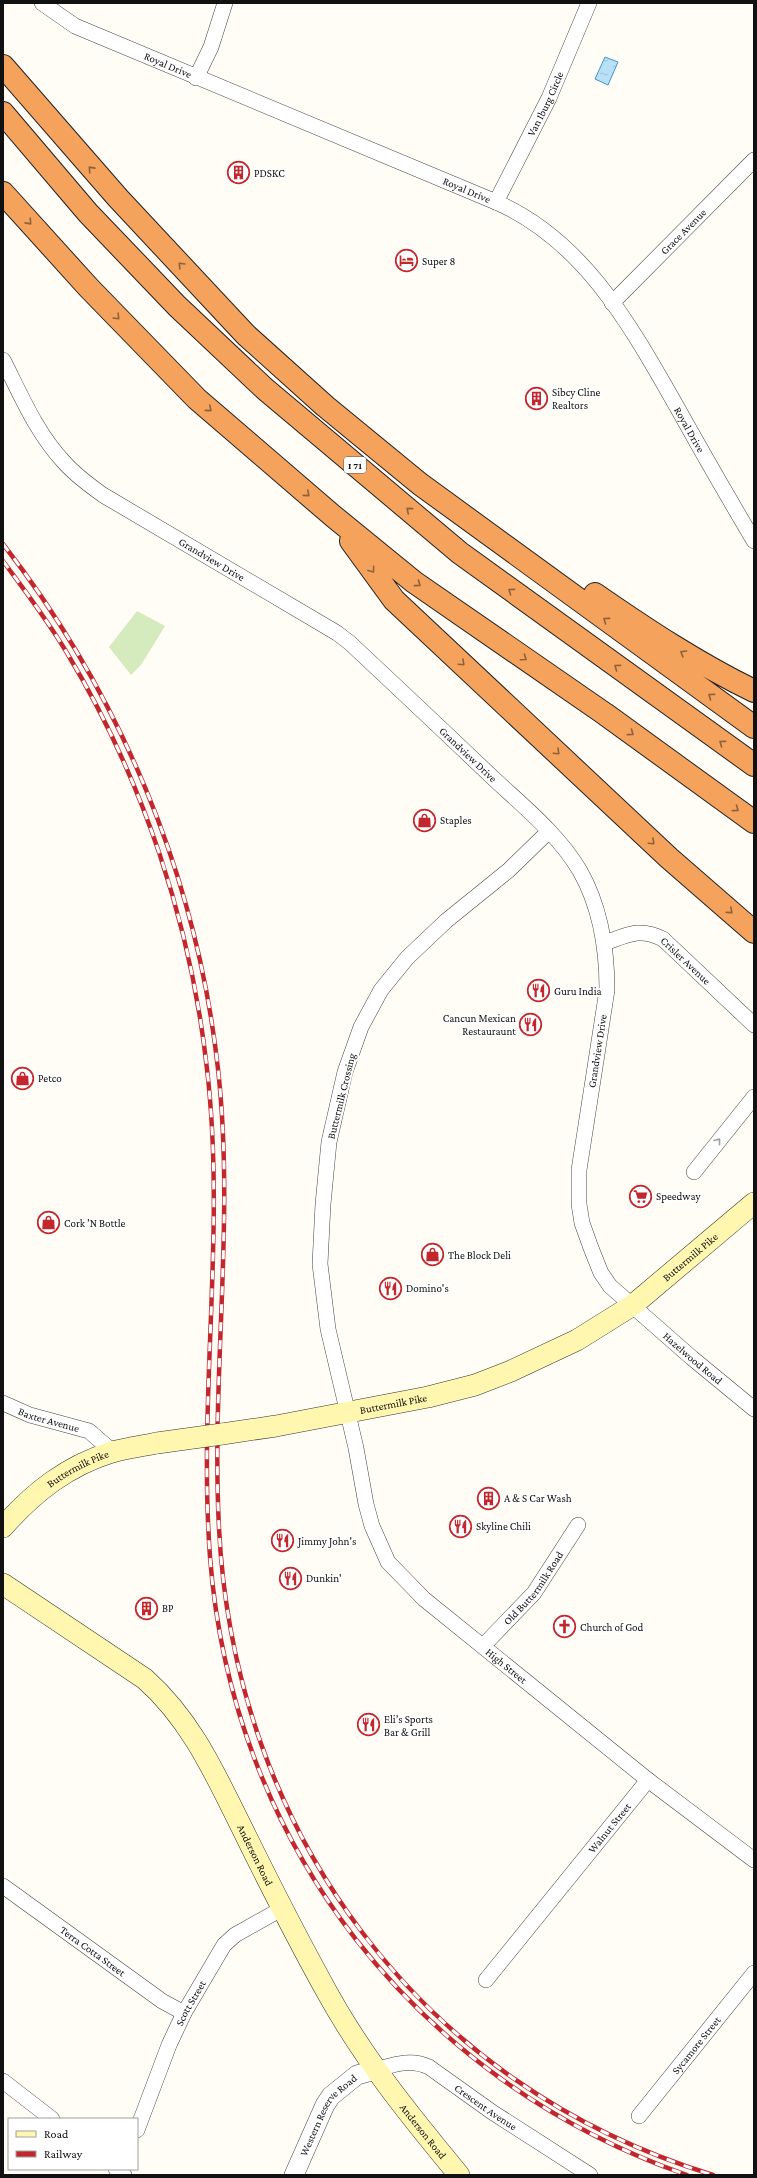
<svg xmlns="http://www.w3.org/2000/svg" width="757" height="2178" viewBox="0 0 757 2178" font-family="'Crimson Pro',serif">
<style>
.park{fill:#d5ebbd}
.water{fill:url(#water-ripples);stroke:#3f96cf}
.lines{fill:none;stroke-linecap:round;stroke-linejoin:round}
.minor-casing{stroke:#444;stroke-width:16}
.tertiary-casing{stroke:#444;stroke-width:20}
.secondary-casing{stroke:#333;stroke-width:22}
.motorway-casing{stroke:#222;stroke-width:24}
.minor{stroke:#fff;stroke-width:15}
.tertiary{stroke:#fff;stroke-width:19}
.secondary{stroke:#fff6b0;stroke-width:21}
.motorway{stroke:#f5a25d;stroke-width:22}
.rail-casing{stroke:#c4262e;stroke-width:4.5}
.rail{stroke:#fff;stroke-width:3;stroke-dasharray:9;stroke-linecap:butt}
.secondary-bridge-casing{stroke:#333;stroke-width:22;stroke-linecap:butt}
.secondary-bridge{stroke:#fff6b0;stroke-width:21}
.oneway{stroke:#8e613b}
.oneway2{stroke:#a0a0a0}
.labels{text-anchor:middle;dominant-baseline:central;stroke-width:4;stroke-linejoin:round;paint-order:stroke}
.shield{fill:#fff;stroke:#585858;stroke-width:1}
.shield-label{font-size:10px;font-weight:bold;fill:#111}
.street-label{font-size:11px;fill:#111;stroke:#fff}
.poi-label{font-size:11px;fill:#111;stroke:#fff;text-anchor:start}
</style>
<defs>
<pattern id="water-ripples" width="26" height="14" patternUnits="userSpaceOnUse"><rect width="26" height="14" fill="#b9e0f7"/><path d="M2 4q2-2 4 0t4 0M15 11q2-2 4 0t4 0" fill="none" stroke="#9ebfd3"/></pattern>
</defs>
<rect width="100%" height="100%" fill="#fffdf5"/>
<path class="park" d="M 137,611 L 165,626 L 141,665 L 131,675 L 109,647 Z"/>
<path class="water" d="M 605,57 L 618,62 L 608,85 L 595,79 Z"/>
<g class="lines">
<defs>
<g id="minor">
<path id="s1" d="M 42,3 L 75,26 L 496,202 C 585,241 631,327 677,407 C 702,452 728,497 754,541"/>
<path d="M 196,78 L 211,47 L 225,3"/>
<path id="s2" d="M 496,202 L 549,98 L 589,3"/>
<path id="s3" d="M 612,303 L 754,160"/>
<path id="s4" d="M 3,360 C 21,395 36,432 63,461 C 74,474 89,485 103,495 L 337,633 L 350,643 C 398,688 446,733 493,778 C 523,806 559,835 580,871 C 601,908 607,949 607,990 L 579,1170 L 579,1204 L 582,1223 L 591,1248 L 601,1273 L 610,1286 L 692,1358 L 754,1409"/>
<path id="s5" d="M 548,832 L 509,870 L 446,921 L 407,958 L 381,990 L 361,1027 L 345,1072 L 329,1142 L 323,1204 L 320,1264 L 328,1329 L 356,1448 L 366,1504 L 372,1526 L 388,1562 L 424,1599 L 648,1780 L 754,1860"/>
<path id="s6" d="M 605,943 C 627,935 640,927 663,939 L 754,1025"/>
<path d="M 694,1172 L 754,1097"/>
<path id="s7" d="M 3,1403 L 30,1415 L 89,1431 L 113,1452"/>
<path id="s8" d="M 483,1646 L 534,1593 L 578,1525"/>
<path id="s9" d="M 3,1886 L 162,2001 L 184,2013"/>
<path id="s10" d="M 486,1980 L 648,1780"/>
<path id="s11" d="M 375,2070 C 393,2065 411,2058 429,2067 L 492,2112 L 590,2175"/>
<path d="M 3,2081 L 52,2119"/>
<path id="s12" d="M 639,2116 L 754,1973"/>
<path id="s13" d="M 137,2130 L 169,2045 L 184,2013 L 224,1945 L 235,1935 L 283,1908"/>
<path d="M 116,2169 L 124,2175"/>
</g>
<g id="tertiary">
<path id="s14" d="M 294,2175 L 325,2105 L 331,2096 L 357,2075 L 375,2070"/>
</g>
<g id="secondary">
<path id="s15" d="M 222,1434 L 276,1426 L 428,1397 L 475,1385 L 511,1371 L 577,1340 L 633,1305 L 754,1203"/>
<path id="s16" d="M 3,1527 C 34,1492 67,1466 112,1452 C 127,1448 142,1446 157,1443"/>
<path id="s17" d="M 3,1584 L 145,1679 C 192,1721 215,1774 243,1830 C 270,1885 298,1940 328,1994 C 364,2059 411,2117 459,2175"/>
</g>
<path id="motorway" d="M 3,66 L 118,198 L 246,335 L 325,406 L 420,484 L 754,727
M 3,113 L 88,213 L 177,306 L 265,389 L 460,553 L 754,765
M 3,193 L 89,288 L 197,399 L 333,516 L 414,582 L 605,714 L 754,822
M 351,541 L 394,600 L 669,858 L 754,932
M 595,594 C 647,630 697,663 754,691"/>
</defs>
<use href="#minor" class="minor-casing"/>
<use href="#tertiary" class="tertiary-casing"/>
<use href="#secondary" class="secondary-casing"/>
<use href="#motorway" class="motorway-casing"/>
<use href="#minor" class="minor"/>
<use href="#tertiary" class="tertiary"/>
<use href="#secondary" class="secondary"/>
<use href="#motorway" class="motorway"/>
<defs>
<path id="rail" d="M 3,544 C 121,696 197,878 218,1069 C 235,1221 211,1375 219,1528 C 234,1831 420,2086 713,2175
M 3,561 C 25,591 48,621 67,653 C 143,779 191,924 207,1069 C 226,1231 198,1395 210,1557 C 232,1845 416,2080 687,2175"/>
</defs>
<use href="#rail" class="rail-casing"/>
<use href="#rail" class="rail"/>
<defs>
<path id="secondary-bridge" d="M 157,1443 L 222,1434"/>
</defs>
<use href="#secondary-bridge" class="secondary-bridge-casing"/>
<use href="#secondary-bridge" class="secondary-bridge"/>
</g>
<defs><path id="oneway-chevron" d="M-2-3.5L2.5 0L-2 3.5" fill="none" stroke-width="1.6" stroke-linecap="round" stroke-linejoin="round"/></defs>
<g class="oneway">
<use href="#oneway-chevron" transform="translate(91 169) rotate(-132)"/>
<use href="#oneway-chevron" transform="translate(29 222) rotate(48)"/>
<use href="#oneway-chevron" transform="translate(181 265) rotate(-134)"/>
<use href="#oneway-chevron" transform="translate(117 317) rotate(46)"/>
<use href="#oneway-chevron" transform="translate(209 409) rotate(41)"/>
<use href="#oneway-chevron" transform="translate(307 494) rotate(41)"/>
<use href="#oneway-chevron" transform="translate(409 510) rotate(-140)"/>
<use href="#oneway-chevron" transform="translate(372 570) rotate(54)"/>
<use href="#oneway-chevron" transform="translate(418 584) rotate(36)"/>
<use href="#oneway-chevron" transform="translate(511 591) rotate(-144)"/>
<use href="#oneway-chevron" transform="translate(606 620) rotate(-144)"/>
<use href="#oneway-chevron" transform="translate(683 653) rotate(-149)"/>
<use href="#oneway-chevron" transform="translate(524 658) rotate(35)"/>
<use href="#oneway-chevron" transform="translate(462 663) rotate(43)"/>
<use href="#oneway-chevron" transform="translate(617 667) rotate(-144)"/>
<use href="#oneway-chevron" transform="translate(711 696) rotate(-144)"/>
<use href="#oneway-chevron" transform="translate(631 733) rotate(36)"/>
<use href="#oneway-chevron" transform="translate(722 743) rotate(-144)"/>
<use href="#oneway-chevron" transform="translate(557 752) rotate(43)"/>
<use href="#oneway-chevron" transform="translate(736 809) rotate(36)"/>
<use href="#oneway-chevron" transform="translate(652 842) rotate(43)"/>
<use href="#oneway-chevron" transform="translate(730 911) rotate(41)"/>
</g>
<use class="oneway2" href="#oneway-chevron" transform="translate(718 1141) rotate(-52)"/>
<defs>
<symbol id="building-ring" viewBox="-11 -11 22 22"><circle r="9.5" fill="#fff" stroke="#c4262e" stroke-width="1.5"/><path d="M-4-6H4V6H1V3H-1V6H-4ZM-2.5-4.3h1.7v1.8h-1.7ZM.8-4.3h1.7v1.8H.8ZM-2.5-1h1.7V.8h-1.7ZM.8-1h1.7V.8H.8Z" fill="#c4262e"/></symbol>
<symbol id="hotel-ring" viewBox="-11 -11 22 22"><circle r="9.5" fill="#fff" stroke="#c4262e" stroke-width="1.5"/><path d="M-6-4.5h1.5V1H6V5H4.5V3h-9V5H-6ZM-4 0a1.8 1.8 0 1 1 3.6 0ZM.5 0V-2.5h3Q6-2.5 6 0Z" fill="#c4262e"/></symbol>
<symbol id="shop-ring" viewBox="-11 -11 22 22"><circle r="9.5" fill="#fff" stroke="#c4262e" stroke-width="1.5"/><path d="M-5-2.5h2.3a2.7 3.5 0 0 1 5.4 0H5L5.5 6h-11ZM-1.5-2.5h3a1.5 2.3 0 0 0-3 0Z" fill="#c4262e"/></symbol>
<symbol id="restaurant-ring" viewBox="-11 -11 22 22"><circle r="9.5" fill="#fff" stroke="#c4262e" stroke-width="1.5"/><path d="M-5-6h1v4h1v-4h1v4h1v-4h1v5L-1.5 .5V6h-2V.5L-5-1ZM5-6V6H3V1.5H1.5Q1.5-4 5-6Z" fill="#c4262e"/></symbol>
<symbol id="supermarket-ring" viewBox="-11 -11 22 22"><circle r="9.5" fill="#fff" stroke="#c4262e" stroke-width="1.5"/><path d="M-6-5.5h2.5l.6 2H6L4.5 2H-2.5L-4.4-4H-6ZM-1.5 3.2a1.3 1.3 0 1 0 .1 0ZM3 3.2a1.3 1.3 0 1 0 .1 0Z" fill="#c4262e"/></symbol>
<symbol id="church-ring" viewBox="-11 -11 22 22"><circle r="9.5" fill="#fff" stroke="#c4262e" stroke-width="1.5"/><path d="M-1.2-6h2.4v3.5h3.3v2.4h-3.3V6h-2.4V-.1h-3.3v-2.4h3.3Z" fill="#c4262e"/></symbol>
</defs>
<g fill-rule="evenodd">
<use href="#building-ring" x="226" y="160" width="25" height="25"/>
<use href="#hotel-ring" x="394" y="248" width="25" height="25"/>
<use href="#building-ring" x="524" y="386" width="25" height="25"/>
<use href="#shop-ring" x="412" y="808" width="25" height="25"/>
<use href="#restaurant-ring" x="526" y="978" width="25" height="25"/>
<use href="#restaurant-ring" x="518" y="1012" width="25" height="25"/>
<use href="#shop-ring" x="10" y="1066" width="25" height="25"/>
<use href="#supermarket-ring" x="628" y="1184" width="25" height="25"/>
<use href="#shop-ring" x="36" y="1210" width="25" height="25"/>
<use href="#shop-ring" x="420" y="1242" width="25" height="25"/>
<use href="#restaurant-ring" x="378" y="1276" width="25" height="25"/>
<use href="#building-ring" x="476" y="1486" width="25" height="25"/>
<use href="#restaurant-ring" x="448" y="1514" width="25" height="25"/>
<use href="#restaurant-ring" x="270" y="1528" width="25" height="25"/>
<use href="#restaurant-ring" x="278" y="1566" width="25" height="25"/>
<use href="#building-ring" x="134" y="1596" width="25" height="25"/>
<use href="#church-ring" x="552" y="1614" width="25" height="25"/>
<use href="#restaurant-ring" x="356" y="1712" width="25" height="25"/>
</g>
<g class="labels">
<rect class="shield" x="344" y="457" width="22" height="16" rx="3"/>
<g class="shield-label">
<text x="355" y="465">I 71</text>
</g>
<g class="street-label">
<text stroke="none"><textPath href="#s1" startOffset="141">Royal Drive</textPath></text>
<text stroke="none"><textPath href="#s2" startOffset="110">Van Iburg Circle</textPath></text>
<text stroke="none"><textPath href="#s1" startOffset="465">Royal Drive</textPath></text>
<text stroke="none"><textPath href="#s3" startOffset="101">Grace Avenue</textPath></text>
<text stroke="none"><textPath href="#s1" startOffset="801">Royal Drive</textPath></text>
<text stroke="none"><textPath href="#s4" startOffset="297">Grandview Drive</textPath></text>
<text stroke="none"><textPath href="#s4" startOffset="621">Grandview Drive</textPath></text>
<text stroke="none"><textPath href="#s6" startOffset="92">Crisler Avenue</textPath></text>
<text transform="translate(597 1051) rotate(-81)">Grandview Drive</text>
<text transform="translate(341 1096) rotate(-76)">Buttermilk Crossing</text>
<text stroke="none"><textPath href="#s15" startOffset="510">Buttermilk Pike</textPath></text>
<text stroke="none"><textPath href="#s4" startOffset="1321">Hazelwood Road</textPath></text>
<text stroke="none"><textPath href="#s15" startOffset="174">Buttermilk Pike</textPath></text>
<text stroke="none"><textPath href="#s7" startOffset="49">Baxter Avenue</textPath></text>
<text stroke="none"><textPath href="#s16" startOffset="96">Buttermilk Pike</textPath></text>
<text stroke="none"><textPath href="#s8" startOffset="77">Old Buttermilk Road</textPath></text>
<text stroke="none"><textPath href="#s5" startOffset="979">High Street</textPath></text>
<text stroke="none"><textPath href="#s10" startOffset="196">Walnut Street</textPath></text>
<text stroke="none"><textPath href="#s17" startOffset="380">Anderson Road</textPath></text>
<text stroke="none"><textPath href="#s9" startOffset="111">Terra Cotta Street</textPath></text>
<text stroke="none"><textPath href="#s13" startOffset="138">Scott Street</textPath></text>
<text stroke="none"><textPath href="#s12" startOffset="91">Sycamore Street</textPath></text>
<text stroke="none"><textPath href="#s11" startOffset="125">Crescent Avenue</textPath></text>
<text stroke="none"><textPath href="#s14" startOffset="70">Western Reserve Road</textPath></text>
<text stroke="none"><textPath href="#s17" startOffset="704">Anderson Road</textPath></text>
</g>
<g class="poi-label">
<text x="254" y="173">PDSKC</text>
<text x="422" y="261">Super 8</text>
<text x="552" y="392">Sibcy Cline<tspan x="552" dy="13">Realtors</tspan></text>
<text x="440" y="820">Staples</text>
<text x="554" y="991">Guru India</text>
<text x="516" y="1018" text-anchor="end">Cancun Mexican<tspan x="516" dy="13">Restauraunt</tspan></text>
<text x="38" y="1078">Petco</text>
<text x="656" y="1196">Speedway</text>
<text x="64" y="1223">Cork ’N Bottle</text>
<text x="448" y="1255">The Block Deli</text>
<text x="406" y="1288">Domino's</text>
<text x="504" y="1498">A &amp; S Car Wash</text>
<text x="476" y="1526">Skyline Chili</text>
<text x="298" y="1541">Jimmy John's</text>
<text x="306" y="1578">Dunkin'</text>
<text x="162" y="1608">BP</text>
<text x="580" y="1627">Church of God</text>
<text x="384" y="1719">Eli’s Sports<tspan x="384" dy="13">Bar &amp; Grill</tspan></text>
</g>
</g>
<rect width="757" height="2178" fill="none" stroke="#111111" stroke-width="8"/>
<rect x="8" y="2118" width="130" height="52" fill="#ffffff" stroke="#a0a0a0"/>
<rect x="16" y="2131" width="20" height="6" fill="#fff6b0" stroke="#a0a0a0"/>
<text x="44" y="2138" font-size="12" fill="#111111">Road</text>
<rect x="16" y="2151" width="20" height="6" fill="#c4262e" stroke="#a0a0a0"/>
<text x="44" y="2158" font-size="12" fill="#111111">Railway</text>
</svg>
